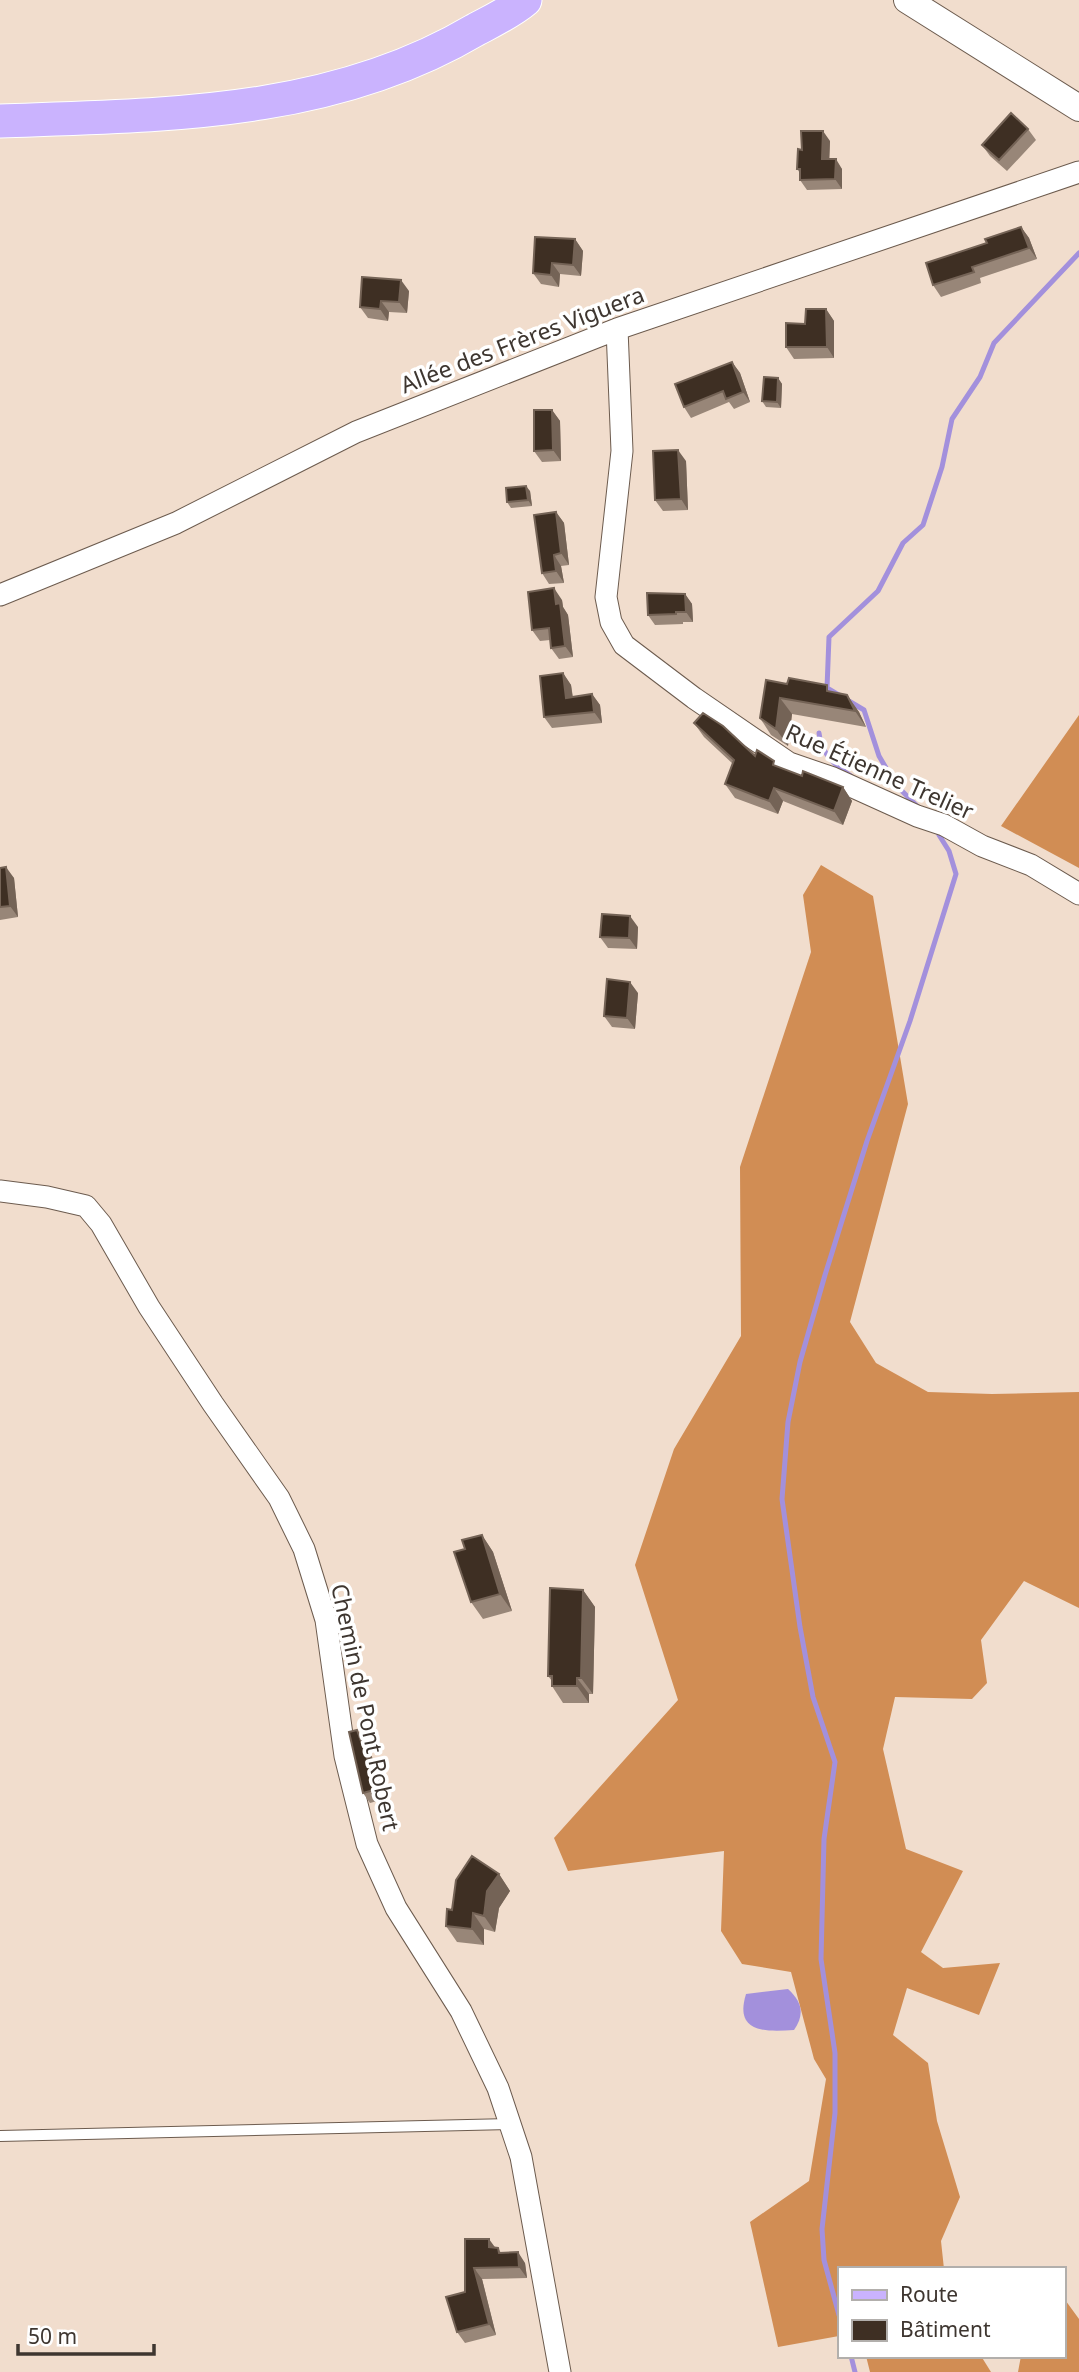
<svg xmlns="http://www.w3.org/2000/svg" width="1079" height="2372" viewBox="0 0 1079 2372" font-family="'Noto Sans',sans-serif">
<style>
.forest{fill:#d18d54}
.water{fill:#a390dc}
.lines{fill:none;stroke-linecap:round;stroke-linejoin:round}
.stream{stroke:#a390dc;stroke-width:5}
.service-casing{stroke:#6c5b4e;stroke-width:12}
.minor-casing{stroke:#6c5b4e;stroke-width:23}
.tertiary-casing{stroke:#6c5b4e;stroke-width:28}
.primary-casing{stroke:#fff;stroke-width:35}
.service{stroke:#fff;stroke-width:10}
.minor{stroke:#fff;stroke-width:21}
.tertiary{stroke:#fff;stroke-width:26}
.primary{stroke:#cab3fe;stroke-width:33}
.wall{fill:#988678}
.shaded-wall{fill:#746356}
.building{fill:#3e2f23;stroke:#746356;stroke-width:2}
.labels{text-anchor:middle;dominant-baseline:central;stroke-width:7;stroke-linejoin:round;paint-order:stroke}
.street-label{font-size:23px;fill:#3e3630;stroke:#fff}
</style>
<rect width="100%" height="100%" fill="#f1ddcd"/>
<path class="forest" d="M 1079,715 L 1079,868 L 1001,826 Z
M 821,865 L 873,896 L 908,1104 L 850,1322 L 876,1363 L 928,1392 L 992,1394 L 1079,1392 L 1079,1608 L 1024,1581 L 981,1640 L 987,1683 L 972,1699 L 895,1697 L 883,1749 L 906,1849 L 963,1871 L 921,1952 L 943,1968 L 1000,1963 L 979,2015 L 907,1988 L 893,2035 L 928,2063 L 937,2121 L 960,2197 L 941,2241 L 944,2269 L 839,2269 L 839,2336 L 778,2347 L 750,2222 L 809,2181 L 826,2079 L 814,2059 L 791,1972 L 742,1964 L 721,1931 L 724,1851 L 568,1871 L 554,1838 L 678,1700 L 635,1565 L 674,1449 L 741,1336 L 740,1167 L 811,952 L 803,895 Z
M 1063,2297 L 1079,2319 L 1079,2372 L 1018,2372 L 1021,2356 L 1063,2356 Z
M 866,2356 L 981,2356 L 991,2372 L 870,2372 Z"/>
<path class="water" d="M 788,1989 C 802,2002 805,2014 794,2030 C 765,2032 734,2033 746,1994 Z"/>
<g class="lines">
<path class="stream" d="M 819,733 C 821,754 835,765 851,776
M 917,806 L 896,785 L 879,756 L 864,710 L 827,688 L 829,637 L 878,591 L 903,543 L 923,525 L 942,467 L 952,419 L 980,377 L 994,343 L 1079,253
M 839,2315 L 824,2260 L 822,2229 L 835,2113 L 835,2053 L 821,1959 L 824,1839 L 835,1762 L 813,1697 L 800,1627 L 782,1499 L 788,1422 L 800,1362 L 825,1275 L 867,1141 L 910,1021 L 956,874 L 949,851 L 939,835
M 851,2356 L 855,2372"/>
<defs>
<path id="service" d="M 0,2136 L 510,2124"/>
<path id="minor" d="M 617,329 L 622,451 L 606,597 L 611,622 L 624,645 L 694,698 L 789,763 L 833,778 L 917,816 L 944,825 L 982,846 L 1031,865 L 1079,894
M 0,595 L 176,523 L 356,432 L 617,329 L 1079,172
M 0,1191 L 47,1197 L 86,1206 L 101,1224 L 149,1307 L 213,1404 L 279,1498 L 304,1549 L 326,1620 L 345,1756 L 367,1844 L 396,1908 L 461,2011 L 498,2088 L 521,2157 L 560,2372"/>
<path id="tertiary" d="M 907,0 L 1079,108"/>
<path id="primary" d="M 0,121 C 163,115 330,116 475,30 C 492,21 511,12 525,0"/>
</defs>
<use href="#service" class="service-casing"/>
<use href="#minor" class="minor-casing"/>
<use href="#tertiary" class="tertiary-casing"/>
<use href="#primary" class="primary-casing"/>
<use href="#service" class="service"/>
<use href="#minor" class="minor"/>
<use href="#tertiary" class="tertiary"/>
<use href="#primary" class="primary"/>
</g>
<path class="wall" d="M 1028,129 L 1036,140 L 1007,171 L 990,156 L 982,145 Z
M 830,141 L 829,159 L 842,169 L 842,189 L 807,190 L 800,180 L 800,173 L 797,169 L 802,150 Z
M 1021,227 L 1029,238 L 1037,259 L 980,278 L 981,283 L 941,297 L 933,285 L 987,243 Z
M 575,239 L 583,251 L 581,276 L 560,274 L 559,287 L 541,284 L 533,273 Z
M 409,291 L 407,313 L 389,312 L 388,321 L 368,318 L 360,307 Z
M 826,309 L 834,321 L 834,358 L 794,359 L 786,347 L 805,324 Z
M 732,362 L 740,373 L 750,402 L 734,409 L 729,402 L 691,418 L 684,407 Z
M 778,378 L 782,384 L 781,408 L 766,407 L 762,401 Z
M 552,410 L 560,421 L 561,461 L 542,462 L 534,451 Z
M 686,461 L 688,510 L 663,511 L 655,500 Z
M 530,491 L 532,506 L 511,508 L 507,502 Z
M 556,512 L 564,523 L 569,565 L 561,566 L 564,583 L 549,584 L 542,573 Z
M 685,594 L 692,604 L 693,622 L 683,622 L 683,624 L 655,625 L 648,615 Z
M 562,600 L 563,607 L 568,615 L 573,657 L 559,659 L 551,648 L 550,640 L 540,641 L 532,630 Z
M 563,673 L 571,685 L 573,697 L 592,694 L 600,705 L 602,723 L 552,728 L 544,717 Z
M 766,680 L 847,695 L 859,712 L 866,727 L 792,714 L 788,746 L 771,735 L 760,718 Z
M 694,723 L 778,767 L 802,776 L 843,787 L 852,801 L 843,825 L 783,801 L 778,814 L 735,798 L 725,784 L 733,764 L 704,737 Z
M 0,868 L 14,878 L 18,917 L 0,920 Z
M 638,927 L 637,949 L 608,948 L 600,937 Z
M 638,993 L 635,1029 L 612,1027 L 604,1016 Z
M 482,1535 L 493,1552 L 512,1611 L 483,1619 L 471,1602 L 465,1549 Z
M 583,1590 L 595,1607 L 593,1694 L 589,1694 L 589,1703 L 563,1703 L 552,1686 L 552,1681 L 548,1676 Z
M 364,1740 L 370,1757 L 371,1757 L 378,1767 L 388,1798 L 370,1803 L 363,1793 Z
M 499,1874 L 510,1891 L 499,1908 L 495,1932 L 484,1929 L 484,1945 L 457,1942 L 446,1926 L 452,1910 Z
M 465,2239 L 498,2248 L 501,2253 L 525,2263 L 527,2278 L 482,2279 L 496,2335 L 465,2343 L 457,2332 L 465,2292 Z"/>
<path class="shaded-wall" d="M 823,131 L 830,141 L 829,169 L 822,159 Z
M 836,159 L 842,169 L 842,189 L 835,179 Z
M 1021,227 L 1029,238 L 1037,259 L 1029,248 Z
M 575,239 L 583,251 L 581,276 L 573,265 Z
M 552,263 L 560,274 L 559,287 L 551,275 Z
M 401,280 L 409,291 L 407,313 L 399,302 Z
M 381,301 L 389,312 L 388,321 L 380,309 Z
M 826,309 L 834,321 L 834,358 L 827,347 Z
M 732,362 L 740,373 L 750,402 L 743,392 Z
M 778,378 L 782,384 L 781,408 L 777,402 Z
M 552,410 L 560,421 L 561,461 L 553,450 Z
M 678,450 L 686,461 L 688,510 L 681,499 Z
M 526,486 L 530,491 L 532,506 L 528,500 Z
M 556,512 L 564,523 L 569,565 L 561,553 Z
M 554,555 L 561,566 L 564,583 L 556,571 Z
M 554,588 L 562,600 L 563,607 L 568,615 L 573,657 L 565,646 L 556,604 Z
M 685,594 L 692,604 L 693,622 L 686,612 Z
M 563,673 L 571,685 L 574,709 L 566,698 Z
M 592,694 L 600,705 L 602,723 L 594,712 Z
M 847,695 L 859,712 L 866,727 L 855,711 Z
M 780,698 L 792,714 L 788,746 L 776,729 Z
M 843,787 L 852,801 L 843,825 L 834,811 Z
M 774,788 L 783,801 L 778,814 L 769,801 Z
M 6,867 L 14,878 L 18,917 L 10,906 Z
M 630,916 L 638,927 L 637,949 L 629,938 Z
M 630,982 L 638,993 L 635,1029 L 627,1018 Z
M 482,1535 L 493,1552 L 512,1611 L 500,1594 Z
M 583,1590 L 595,1607 L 593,1694 L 581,1678 Z
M 577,1678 L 589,1694 L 589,1703 L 577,1686 Z
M 357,1730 L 364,1740 L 374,1768 L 367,1758 Z
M 371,1757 L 378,1767 L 388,1798 L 381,1788 Z
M 499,1874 L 510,1891 L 499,1908 L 495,1932 L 484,1916 L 487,1891 Z
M 473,1913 L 484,1929 L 484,1945 L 472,1929 Z
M 489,2239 L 497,2250 L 489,2247 Z
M 518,2252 L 525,2263 L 527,2278 L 519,2267 Z
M 474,2268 L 482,2279 L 496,2335 L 489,2324 Z"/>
<path class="building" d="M 1011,113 L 1028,129 L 999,160 L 982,145 Z
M 801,131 L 823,131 L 822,159 L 836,159 L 835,179 L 800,180 L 800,169 L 797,169 L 798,149 L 802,150 Z
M 1021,227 L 1029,248 L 972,267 L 974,272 L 933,285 L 926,263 L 987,243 L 985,239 Z
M 535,237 L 575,239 L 573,265 L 552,263 L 551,275 L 533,273 Z
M 362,277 L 401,280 L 399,302 L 381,301 L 380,309 L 360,307 Z
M 806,309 L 826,309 L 827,347 L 786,347 L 786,323 L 805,324 Z
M 732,362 L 743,392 L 726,399 L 723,391 L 684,407 L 675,384 Z
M 764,377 L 778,378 L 777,402 L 762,401 Z
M 534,410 L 552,410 L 553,450 L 534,451 Z
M 678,450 L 681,499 L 655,500 L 653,451 Z
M 526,486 L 528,500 L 507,502 L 506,488 Z
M 556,512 L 561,553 L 554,555 L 556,571 L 542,573 L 534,515 Z
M 554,588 L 556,604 L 560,603 L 565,646 L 551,648 L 549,628 L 532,630 L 528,592 Z
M 647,593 L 685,594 L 686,612 L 676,612 L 676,614 L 648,615 Z
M 563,673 L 566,698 L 592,694 L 594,712 L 544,717 L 540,676 Z
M 789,678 L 827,685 L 827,691 L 847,695 L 855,711 L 780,698 L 776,729 L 760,718 L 766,680 L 787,684 Z
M 703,713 L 723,726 L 755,756 L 757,750 L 774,761 L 773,765 L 802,776 L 803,771 L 843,787 L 834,811 L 774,788 L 769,801 L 725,784 L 734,760 L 694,723 Z
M 6,867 L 10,906 L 0,907 L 0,868 Z
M 602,914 L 630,916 L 629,938 L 600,937 Z
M 607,979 L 630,982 L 627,1018 L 604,1016 Z
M 482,1535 L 500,1594 L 471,1602 L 454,1552 L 465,1549 L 462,1540 Z
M 550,1588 L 583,1590 L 581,1678 L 577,1678 L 577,1686 L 552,1686 L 552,1676 L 548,1676 Z
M 357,1730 L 367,1758 L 371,1757 L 381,1788 L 363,1793 L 349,1732 Z
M 472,1856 L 499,1874 L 487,1891 L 484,1916 L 473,1913 L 472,1929 L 446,1926 L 447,1909 L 452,1910 L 456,1880 Z
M 465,2239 L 489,2239 L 489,2247 L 498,2248 L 499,2253 L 518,2252 L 519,2267 L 474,2268 L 489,2324 L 457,2332 L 446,2297 L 465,2292 Z"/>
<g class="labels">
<g class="street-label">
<text transform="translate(522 339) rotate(-21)">Allée des Frères Viguera</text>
<text transform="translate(880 771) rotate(24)">Rue Étienne Trelier</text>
<text transform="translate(366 1707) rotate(78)">Chemin de Pont Robert</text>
</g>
</g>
<rect x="838" y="2267" width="228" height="91" fill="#ffffff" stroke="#b2afac" stroke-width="2"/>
<rect x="852" y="2290" width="35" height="10" fill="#cab3fe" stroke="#b2afac" stroke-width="2"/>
<text x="900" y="2302" font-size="21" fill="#3e3630">Route</text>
<rect x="852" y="2320" width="35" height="21" fill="#3e2f23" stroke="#b2afac" stroke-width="2"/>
<text x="900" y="2337" font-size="21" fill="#3e3630">Bâtiment</text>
<path d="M18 2344v10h136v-10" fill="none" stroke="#3e3630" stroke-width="3.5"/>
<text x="28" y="2344" font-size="21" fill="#3e3630" stroke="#ffffff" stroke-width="5" paint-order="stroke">50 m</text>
</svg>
